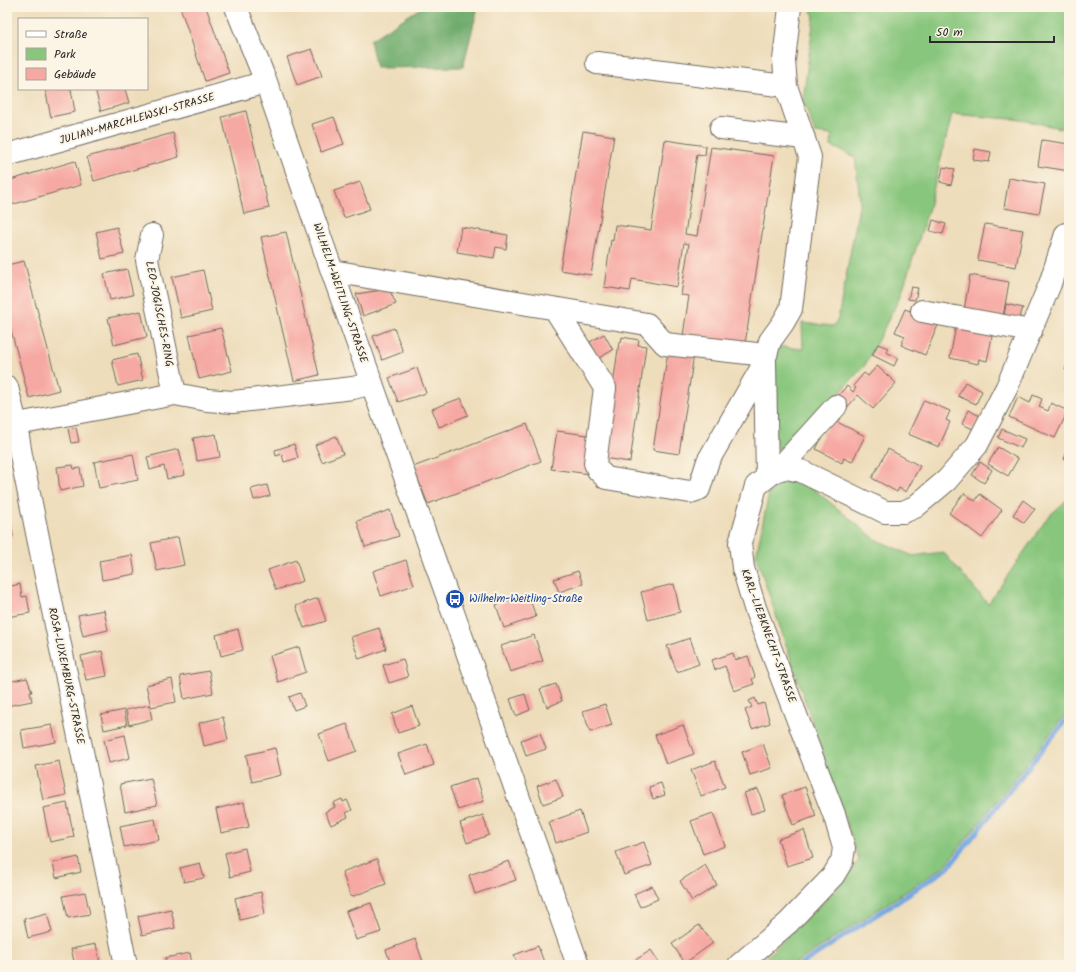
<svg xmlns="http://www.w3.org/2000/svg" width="1076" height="972" viewBox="0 0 1076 972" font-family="Kalam,sans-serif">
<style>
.green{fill:#88c67d;stroke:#5a7854}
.forest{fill:#6eab6c;stroke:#4c6b4c}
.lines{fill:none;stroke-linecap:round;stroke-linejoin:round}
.stream{stroke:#75a8e1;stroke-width:5}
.building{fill:#f6a8a3}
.minor-casing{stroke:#6f695d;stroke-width:24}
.minor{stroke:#fff;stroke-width:22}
.labels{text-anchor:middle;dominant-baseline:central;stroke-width:4;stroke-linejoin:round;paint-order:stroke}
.street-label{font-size:11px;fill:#2b2b2b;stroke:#fcf5e5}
.transit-label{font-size:11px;fill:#164399;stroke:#fcf5e5;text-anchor:start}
</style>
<rect width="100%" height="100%" fill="#fcf5e5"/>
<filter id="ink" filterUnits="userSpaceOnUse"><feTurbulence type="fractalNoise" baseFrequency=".025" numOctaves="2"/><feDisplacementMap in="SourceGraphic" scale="8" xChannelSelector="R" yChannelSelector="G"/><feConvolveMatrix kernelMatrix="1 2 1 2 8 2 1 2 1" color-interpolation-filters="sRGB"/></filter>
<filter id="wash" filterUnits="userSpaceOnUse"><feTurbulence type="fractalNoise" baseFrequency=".012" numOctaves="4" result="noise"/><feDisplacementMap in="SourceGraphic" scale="16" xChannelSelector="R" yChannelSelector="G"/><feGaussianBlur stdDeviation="0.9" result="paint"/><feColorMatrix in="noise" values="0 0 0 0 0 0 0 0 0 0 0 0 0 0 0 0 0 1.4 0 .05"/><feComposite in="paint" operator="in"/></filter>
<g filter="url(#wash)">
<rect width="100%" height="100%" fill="#edb"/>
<path class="green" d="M 809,7 L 1069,7 L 1069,130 L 1022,120 L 952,114 L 928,211 L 901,295 L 865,365 L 791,446 L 777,449 L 772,418 L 775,346 L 803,349 L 802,323 L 833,326 L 838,319 L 860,201 L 855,157 L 831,146 L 832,135 L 815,133 L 803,100 L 814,16 Z
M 799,479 L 811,487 L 875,539 L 913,556 L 943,552 L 988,604 L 1048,517 L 1069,498 L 1069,710 L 945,866 L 793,965 L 758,965 L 840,886 L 859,860 L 756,556 L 769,493 L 785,480 Z"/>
<path class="forest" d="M 422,7 L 478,7 L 463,67 L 376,68 L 370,40 Z"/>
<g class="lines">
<path class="stream" d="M 800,965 L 948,868 L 1069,716"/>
</g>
<g id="blocks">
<path class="building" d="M 180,7 L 206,7 L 229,73 L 205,81 Z
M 312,49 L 322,76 L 297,85 L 287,57 Z
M 45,89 L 71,89 L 75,112 L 51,117 Z
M 95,89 L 125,89 L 129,103 L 101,111 Z
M 246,111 L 269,208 L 244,214 L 222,117 Z
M 334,117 L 344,144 L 321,152 L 312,124 Z
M 583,131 L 614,136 L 591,275 L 560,270 Z
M 173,133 L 179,157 L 94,181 L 87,157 Z
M 665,140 L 706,146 L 705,155 L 697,154 L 685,234 L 697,236 L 711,147 L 774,156 L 745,344 L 683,335 L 689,296 L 681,295 L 689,244 L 684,243 L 677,287 L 632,279 L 630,291 L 604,287 L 611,240 L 613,241 L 615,225 L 651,230 Z
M 1042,140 L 1069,144 L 1069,171 L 1038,166 Z
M 975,149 L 991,152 L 989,162 L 973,160 Z
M 75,161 L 81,185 L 7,206 L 7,181 Z
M 943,167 L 955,169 L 951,185 L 940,182 Z
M 1009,178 L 1045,184 L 1039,214 L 1004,208 Z
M 360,182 L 370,209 L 344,218 L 334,191 Z
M 933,220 L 946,224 L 943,234 L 930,231 Z
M 985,224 L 1023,230 L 1016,267 L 978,260 Z
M 117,227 L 124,254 L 102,259 L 96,232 Z
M 461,227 L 508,235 L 506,249 L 496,247 L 494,258 L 457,252 Z
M 286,232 L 319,375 L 294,381 L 261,237 Z
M 24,261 L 59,390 L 29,398 L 7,315 L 7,265 Z
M 1068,261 L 1069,261 L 1069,276 L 1065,275 Z
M 127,269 L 133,295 L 110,300 L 104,274 Z
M 203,270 L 212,311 L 181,318 L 172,277 Z
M 970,275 L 1009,282 L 1003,317 L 964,310 Z
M 911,287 L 918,288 L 915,300 L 908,299 Z
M 389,289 L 396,304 L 363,316 L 356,294 Z
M 1006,304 L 1023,308 L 1017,324 L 1003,321 Z
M 912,306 L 919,309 L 939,323 L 925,355 L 901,345 L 905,336 L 895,332 L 905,309 L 910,311 Z
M 141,311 L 147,337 L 114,345 L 108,318 Z
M 956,325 L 993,332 L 987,361 L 979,359 L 978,364 L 950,358 Z
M 221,328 L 232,371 L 199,379 L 189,335 Z
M 394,328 L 403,352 L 382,360 L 373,336 Z
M 604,334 L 613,350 L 599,358 L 590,342 Z
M 622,337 L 639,340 L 638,345 L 646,346 L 630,462 L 603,458 L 619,342 L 621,343 Z
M 878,344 L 888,348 L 886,352 L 898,358 L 894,366 L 872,355 Z
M 668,351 L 694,354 L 679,454 L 653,450 Z
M 137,354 L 143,380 L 118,386 L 112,360 Z
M 1069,359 L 1069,371 L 1065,370 Z
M 877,366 L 896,383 L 873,409 L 858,395 L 845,410 L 834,400 L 847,386 L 853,392 L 856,388 L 853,386 L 864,373 L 868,376 Z
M 417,368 L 426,393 L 398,402 L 389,378 Z
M 965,382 L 982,391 L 976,404 L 958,396 Z
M 1033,395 L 1042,399 L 1039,407 L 1048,411 L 1051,403 L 1068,411 L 1055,438 L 1009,417 L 1018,397 L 1030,403 Z
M 461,398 L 468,415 L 439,427 L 432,409 Z
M 924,400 L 950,411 L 946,420 L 950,422 L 939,447 L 908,434 Z
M 968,410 L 980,416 L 973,429 L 962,424 Z
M 831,419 L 865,436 L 852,462 L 844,458 L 842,463 L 816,449 Z
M 527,424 L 541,461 L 428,504 L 413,467 Z
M 76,427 L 79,442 L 71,443 L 68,429 Z
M 1002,429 L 1025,439 L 1021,448 L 998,438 Z
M 557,431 L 595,436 L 590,474 L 551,469 Z
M 216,434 L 220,457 L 197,461 L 193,438 Z
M 336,436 L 343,454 L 322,462 L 315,445 Z
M 294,444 L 298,458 L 284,462 L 282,454 L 276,456 L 275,450 Z
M 998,447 L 1018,459 L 1008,476 L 988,464 Z
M 1069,448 L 1069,461 L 1064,459 Z
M 179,449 L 185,475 L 167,479 L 164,466 L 150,470 L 147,457 Z
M 888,449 L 920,466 L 906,492 L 899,488 L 897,492 L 872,478 Z
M 133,454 L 138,480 L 99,488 L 94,462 Z
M 980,462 L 992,470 L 984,483 L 972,475 Z
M 73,465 L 74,469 L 80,468 L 83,486 L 60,491 L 57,467 Z
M 267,485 L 270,496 L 254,500 L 251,489 Z
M 964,493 L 975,501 L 980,494 L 1002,510 L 982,538 L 949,513 Z
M 1023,500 L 1035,509 L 1024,523 L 1013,515 Z
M 7,505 L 13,536 L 7,537 Z
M 390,510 L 399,536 L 365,547 L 357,521 Z
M 178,537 L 184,565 L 157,571 L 151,543 Z
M 132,555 L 135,574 L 102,580 L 99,561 Z
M 296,560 L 303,581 L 276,590 L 268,570 Z
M 406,560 L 414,585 L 381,596 L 373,571 Z
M 578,571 L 583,584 L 559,592 L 554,579 Z
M 20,584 L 22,597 L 27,596 L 30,613 L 7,617 L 7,587 Z
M 674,584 L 680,612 L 648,620 L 641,592 Z
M 528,594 L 536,617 L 504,628 L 496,605 Z
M 318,598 L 326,621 L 304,628 L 296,606 Z
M 104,610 L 108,630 L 83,636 L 78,615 Z
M 379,628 L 386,649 L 359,659 L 351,637 Z
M 238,629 L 243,650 L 221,656 L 216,635 Z
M 534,635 L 543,661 L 510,672 L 501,646 Z
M 690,638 L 699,664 L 677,672 L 667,646 Z
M 299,647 L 306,672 L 278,682 L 270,656 Z
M 102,651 L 107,676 L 86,680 L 81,656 Z
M 733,653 L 735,660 L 748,656 L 755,677 L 752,679 L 754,684 L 734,691 L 725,666 L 715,670 L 712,660 Z
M 403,659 L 408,677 L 389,683 L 383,665 Z
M 209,671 L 213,693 L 184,699 L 180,676 Z
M 27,678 L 32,692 L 30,692 L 32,701 L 7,706 L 7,682 Z
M 172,679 L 176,702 L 151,707 L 146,685 Z
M 556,684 L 562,701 L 547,707 L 540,689 Z
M 300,693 L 305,706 L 294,710 L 289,697 Z
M 525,694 L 530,710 L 516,716 L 510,699 Z
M 755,698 L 758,705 L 764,703 L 770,723 L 752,729 L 745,710 L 752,707 L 749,701 Z
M 605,704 L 612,725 L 590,732 L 583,711 Z
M 149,705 L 152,719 L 129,725 L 126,710 Z
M 412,706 L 419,726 L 398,733 L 392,714 Z
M 124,710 L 127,725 L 104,730 L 101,715 Z
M 223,717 L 228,740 L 204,746 L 199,723 Z
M 347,724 L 357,751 L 329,761 L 319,734 Z
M 52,725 L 56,742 L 24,748 L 21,730 Z
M 683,725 L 694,754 L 666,764 L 655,735 Z
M 540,733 L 546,749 L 526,756 L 521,740 Z
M 125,735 L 130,758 L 109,763 L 104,740 Z
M 427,744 L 434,765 L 406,775 L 398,754 Z
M 763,744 L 772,768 L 750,775 L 742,752 Z
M 275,748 L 281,775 L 252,782 L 246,755 Z
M 59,761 L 66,795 L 43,800 L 36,766 Z
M 715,761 L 725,787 L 701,796 L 691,770 Z
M 151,778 L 157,805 L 125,812 L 120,784 Z
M 477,778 L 484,801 L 458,810 L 450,787 Z
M 556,779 L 563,797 L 543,804 L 537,786 Z
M 661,783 L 665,795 L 653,799 L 649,787 Z
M 805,787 L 816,816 L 793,825 L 782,795 Z
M 758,789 L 765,810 L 751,814 L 744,793 Z
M 342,799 L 343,802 L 347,800 L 352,810 L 346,813 L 348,817 L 331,825 L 325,812 L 335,807 L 333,803 Z
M 244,802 L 249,827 L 221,833 L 216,809 Z
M 67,803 L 74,837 L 50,842 L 43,808 Z
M 580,811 L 587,832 L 556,843 L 549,822 Z
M 713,813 L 725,846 L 703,854 L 691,821 Z
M 483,815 L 489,835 L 467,843 L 460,823 Z
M 155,819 L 159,840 L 124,847 L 120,826 Z
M 804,830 L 813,858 L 787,866 L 778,839 Z
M 644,842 L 652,865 L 624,875 L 616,852 Z
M 245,848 L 250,872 L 230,877 L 225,853 Z
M 78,857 L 81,872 L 56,878 L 53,863 Z
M 377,859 L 386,884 L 351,897 L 342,872 Z
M 509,861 L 516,880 L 475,894 L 469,875 Z
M 200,863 L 204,878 L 184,882 L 180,868 Z
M 705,865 L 717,885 L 692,901 L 680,881 Z
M 652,886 L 658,899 L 640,907 L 634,894 Z
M 85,892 L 90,914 L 68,918 L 63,896 Z
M 261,892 L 265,914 L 240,920 L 235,898 Z
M 371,903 L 381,932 L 356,940 L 346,911 Z
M 171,909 L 175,928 L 142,935 L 138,916 Z
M 47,913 L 52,932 L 28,938 L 24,919 Z
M 699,925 L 713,943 L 685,963 L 672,944 Z
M 415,939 L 423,962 L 415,965 L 391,965 L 386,950 Z
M 96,944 L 100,963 L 92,965 L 75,965 L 71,949 Z
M 538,946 L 545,965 L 518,965 L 514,955 Z
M 651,950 L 661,965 L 628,965 Z
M 190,953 L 192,965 L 167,965 L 165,958 Z"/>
</g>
</g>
<g filter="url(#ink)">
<use href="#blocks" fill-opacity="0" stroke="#6f695d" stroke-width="1"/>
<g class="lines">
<defs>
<path id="minor" d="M 236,7 L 266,82 L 332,271 L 578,965
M 597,63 L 786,86
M 721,128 L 804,138
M 7,155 L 266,82
M 152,235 L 147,260 L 175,394
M 332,271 L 647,324 L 665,344 L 766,355 L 770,341 L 783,323 L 791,309 L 810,157 L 786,86 L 784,60 L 790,7
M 555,309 L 605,388 L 595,463 L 598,470 L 606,478 L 690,492 L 699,489 L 708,461 L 765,362
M 922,311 L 1031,331
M 765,362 L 767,477
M 7,387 L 16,424 L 21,455 L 126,965
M 7,426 L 175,394 L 207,400 L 233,402 L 353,388 L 372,383
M 778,470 L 836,406
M 739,965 L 788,923 L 833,876 L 842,861 L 844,848 L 835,817 L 755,608 L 743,568 L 740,543 L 756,486 L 776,470 L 786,468 L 801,471 L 885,512 L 903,512 L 915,507 L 947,480 L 977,445 L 1007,387 L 1050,284 L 1066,234"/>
</defs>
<use href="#minor" class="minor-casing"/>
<use href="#minor" class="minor"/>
</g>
</g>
<defs>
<symbol id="bus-disc" viewBox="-11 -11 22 22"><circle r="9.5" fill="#1a4fb4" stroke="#fcf5e5"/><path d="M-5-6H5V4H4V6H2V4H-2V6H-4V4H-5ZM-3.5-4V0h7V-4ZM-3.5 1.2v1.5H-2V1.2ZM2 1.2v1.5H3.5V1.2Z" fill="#fff"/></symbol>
</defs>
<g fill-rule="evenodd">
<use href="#bus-disc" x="444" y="588" width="22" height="22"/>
</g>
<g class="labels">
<g class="street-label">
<text transform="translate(137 119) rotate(-16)">JULIAN-MARCHLEWSKI-STRASSE</text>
<text transform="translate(340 293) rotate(71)">WILHELM-WEITLING-STRASSE</text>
<text transform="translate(159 314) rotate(79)">LEO-JOGISCHES-RING</text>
<text transform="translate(768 636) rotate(70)">KARL-LIEBKNECHT-STRASSE</text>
<text transform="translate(66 676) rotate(78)">ROSA-LUXEMBURG-STRASSE</text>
</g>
<g class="transit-label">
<text x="469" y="599">Wilhelm-Weitling-Straße</text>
</g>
</g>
<rect width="1076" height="972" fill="none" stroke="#fcf5e5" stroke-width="24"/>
<rect x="18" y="18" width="130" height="72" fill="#fcf5e5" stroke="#a8a49b"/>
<rect x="26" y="31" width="20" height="6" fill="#ffffff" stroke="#a8a49b"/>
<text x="54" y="38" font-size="12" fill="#2b2b2b">Straße</text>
<rect x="26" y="48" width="20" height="12" fill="#88c67d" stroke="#a8a49b"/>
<text x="54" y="58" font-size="12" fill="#2b2b2b">Park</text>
<rect x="26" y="68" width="20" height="12" fill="#f6a8a3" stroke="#a8a49b"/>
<text x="54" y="78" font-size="12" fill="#2b2b2b">Gebäude</text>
<path d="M930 36v6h124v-6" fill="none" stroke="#2b2b2b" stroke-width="2"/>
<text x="936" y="36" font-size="12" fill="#2b2b2b" stroke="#fcf5e5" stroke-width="3" paint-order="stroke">50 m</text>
</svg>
